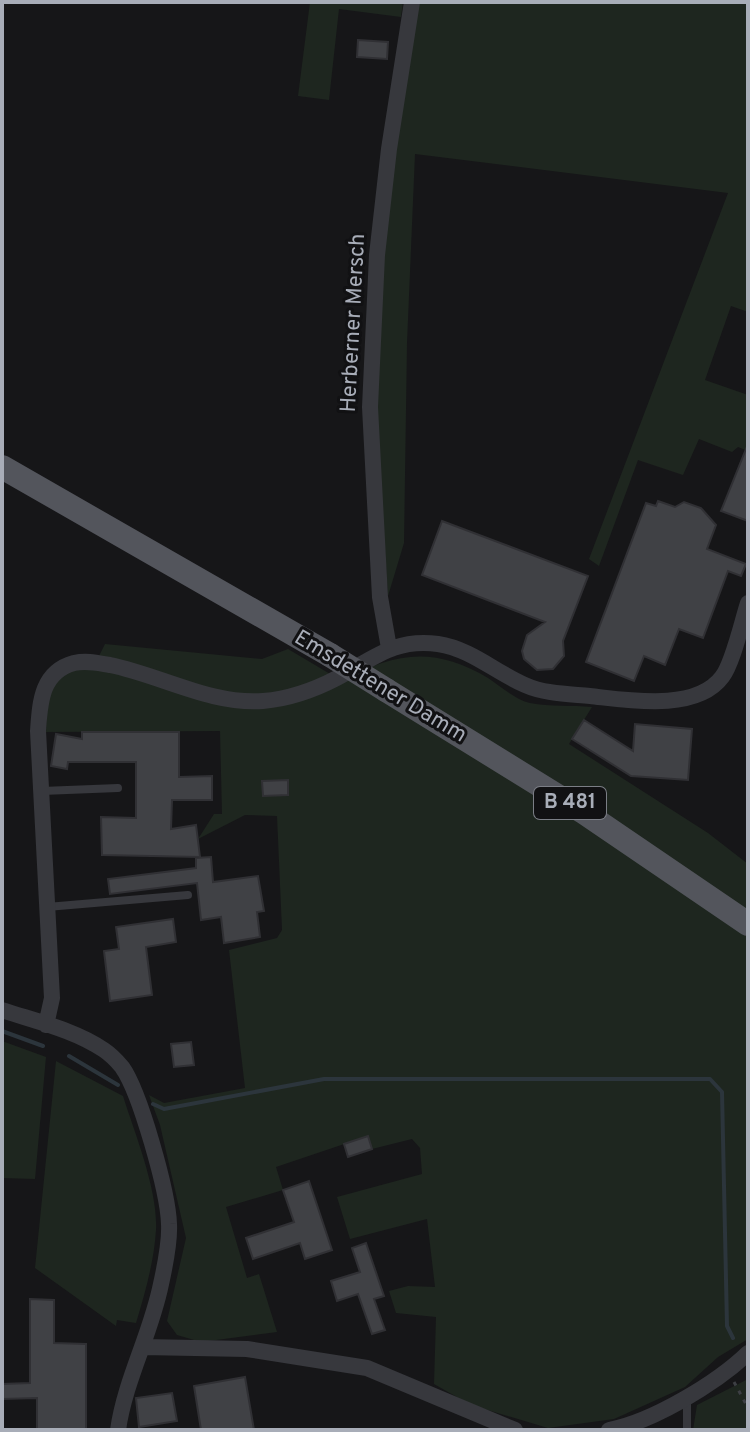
<svg xmlns="http://www.w3.org/2000/svg" width="750" height="1432" viewBox="0 0 750 1432" font-family="Overpass,sans-serif">
<style>
.green{fill:#1e261f}
.lines{fill:none;stroke-linecap:round;stroke-linejoin:round}
.stream{stroke:#2c353c;stroke-width:4}
.building{fill:#404145;stroke:#303034;stroke-width:2}
.path{stroke:#3d3f44;stroke-width:3;stroke-dasharray:4 6;stroke-linecap:butt}
.service{stroke:#37383d;stroke-width:8}
.minor{stroke:#37383d;stroke-width:16}
.primary{stroke:#53555c;stroke-width:24}
.primary-bridge{stroke:#53555c;stroke-width:24}
.labels{text-anchor:middle;dominant-baseline:central;stroke-width:6;stroke-linejoin:round;paint-order:stroke}
.shield{fill:#111113;stroke:#7b7e86;stroke-width:2}
.shield-label{font-size:20px;font-weight:bold;fill:#a8adb8}
.street-label{font-size:22px;fill:#a8adb8;stroke:#111113}
</style>
<rect width="100%" height="100%" fill="#161618"/>
<path class="green" d="M 310,2 L 403,2 L 401,17 L 339,9 L 329,100 L 298,96 Z
M 419,2 L 748,2 L 748,312 L 731,306 L 705,380 L 748,395 L 748,451 L 738,447 L 732,452 L 699,439 L 683,475 L 638,460 L 599,566 L 589,559 L 728,193 L 415,154 L 407,343 L 404,543 L 388,596 L 376,411 L 382,259 L 396,139 Z
M 105,644 L 262,659 L 288,649 L 342,681 C 394,652 435,646 488,678 C 500,686 516,700 530,703 C 550,707 572,705 592,707 L 569,744 L 708,833 L 748,864 L 748,1339 L 718,1357 L 685,1387 L 614,1419 L 548,1428 L 471,1405 L 434,1384 L 436,1317 L 396,1313 L 389,1291 L 408,1286 L 435,1287 L 427,1219 L 350,1239 L 337,1197 L 422,1174 L 420,1148 L 412,1139 L 372,1149 L 368,1136 L 276,1167 L 283,1190 L 226,1207 L 247,1278 L 259,1274 L 277,1332 L 201,1342 L 177,1335 L 167,1321 L 186,1238 L 160,1125 L 149,1095 L 164,1103 L 245,1088 L 229,950 L 277,938 L 282,930 L 277,816 L 245,815 L 198,839 L 214,814 L 222,814 L 220,731 L 46,732 C 47,711 47,678 73,670 C 78,668 87,670 92,670 Z
M 2,1041 L 46,1057 L 35,1179 L 2,1178 Z
M 56,1061 L 123,1096 C 135,1134 158,1190 156,1230 C 154,1262 145,1293 136,1323 L 117,1320 L 116,1326 L 35,1268 Z
M 748,1379 L 748,1430 L 693,1430 L 697,1405 Z"/>
<g class="lines">
<path class="stream" d="M 2,1031 L 43,1046
M 69,1056 L 118,1085
M 153,1104 L 164,1109 L 324,1079 L 710,1079 L 722,1092 L 727,1326 L 733,1338"/>
</g>
<path class="building" d="M 358,40 L 388,42 L 387,59 L 357,57 Z
M 748,444 L 748,521 L 721,511 Z
M 658,501 L 675,507 L 684,502 L 701,508 L 716,525 L 707,549 L 746,564 L 741,576 L 728,571 L 703,638 L 679,629 L 665,665 L 644,656 L 634,681 L 586,662 L 646,503 L 656,506 Z
M 442,521 L 588,576 L 563,641 L 564,656 L 553,669 L 537,670 L 524,659 L 522,651 L 527,635 L 545,622 L 422,575 Z
M 584,720 L 633,751 L 635,724 L 692,729 L 688,780 L 631,776 L 572,739 Z
M 82,732 L 179,732 L 179,777 L 212,776 L 212,800 L 172,800 L 171,829 L 196,825 L 200,857 L 102,855 L 101,817 L 136,818 L 136,762 L 68,762 L 67,769 L 51,766 L 56,734 L 82,739 Z
M 288,780 L 288,795 L 263,796 L 262,781 Z
M 211,857 L 213,882 L 258,876 L 264,911 L 257,912 L 260,937 L 224,943 L 221,917 L 201,920 L 197,883 L 110,894 L 108,879 L 196,868 L 196,858 Z
M 173,919 L 176,942 L 146,947 L 152,995 L 110,1001 L 104,951 L 119,949 L 116,927 Z
M 191,1042 L 194,1065 L 174,1067 L 171,1044 Z
M 368,1136 L 372,1149 L 348,1157 L 344,1144 Z
M 309,1181 L 332,1250 L 305,1259 L 300,1243 L 253,1259 L 246,1238 L 294,1222 L 283,1190 Z
M 366,1243 L 384,1296 L 374,1299 L 385,1330 L 372,1334 L 358,1294 L 337,1301 L 331,1281 L 360,1272 L 352,1248 Z
M 30,1299 L 54,1300 L 54,1343 L 86,1344 L 86,1430 L 37,1430 L 37,1398 L 2,1399 L 2,1384 L 30,1383 Z
M 245,1377 L 254,1430 L 201,1430 L 194,1386 Z
M 172,1393 L 177,1421 L 139,1427 L 136,1398 Z"/>
<g class="lines">
<path class="path" d="M 734,1382 L 748,1408"/>
<path class="service" d="M 42,791 L 118,788
M 47,907 L 188,895
M 687,1430 L 687,1399"/>
<path class="minor" d="M 389,648 L 380,597 L 370,407 L 377,255 L 389,149 L 412,2
M 2,1010 C 35,1021 75,1030 104,1050 C 110,1054 117,1061 122,1067 C 140,1092 168,1192 169,1224 C 170,1242 165,1266 161,1284 C 151,1334 125,1380 118,1430
M 46,1025 L 52,998 L 38,731 C 40,703 41,672 74,663 C 87,660 98,663 110,665 C 160,675 211,705 263,701 C 288,699 314,690 337,678 C 373,659 394,638 438,644 C 471,649 495,672 525,685 C 545,694 569,694 590,696 C 628,700 696,712 722,677 C 733,663 742,621 748,603
M 143,1347 L 247,1349 L 367,1368 L 515,1430
M 609,1430 C 652,1422 717,1383 748,1353"/>
<path class="primary" d="M 2,467 L 330,655
M 386,690 L 585,813 L 748,924"/>
<path class="primary-bridge" d="M 330,655 L 386,690"/>
</g>
<g class="labels">
<rect class="shield" x="534" y="787" width="72" height="32" rx="6"/>
<g class="shield-label">
<text x="570" y="803">B 481</text>
</g>
<g class="street-label">
<text transform="translate(354 323) rotate(-87)">Herberner Mersch</text>
<text transform="translate(380 687) rotate(31)">Emsdettener Damm</text>
</g>
</g>
<rect width="750" height="1432" fill="none" stroke="#a8adb8" stroke-width="8"/>
</svg>
